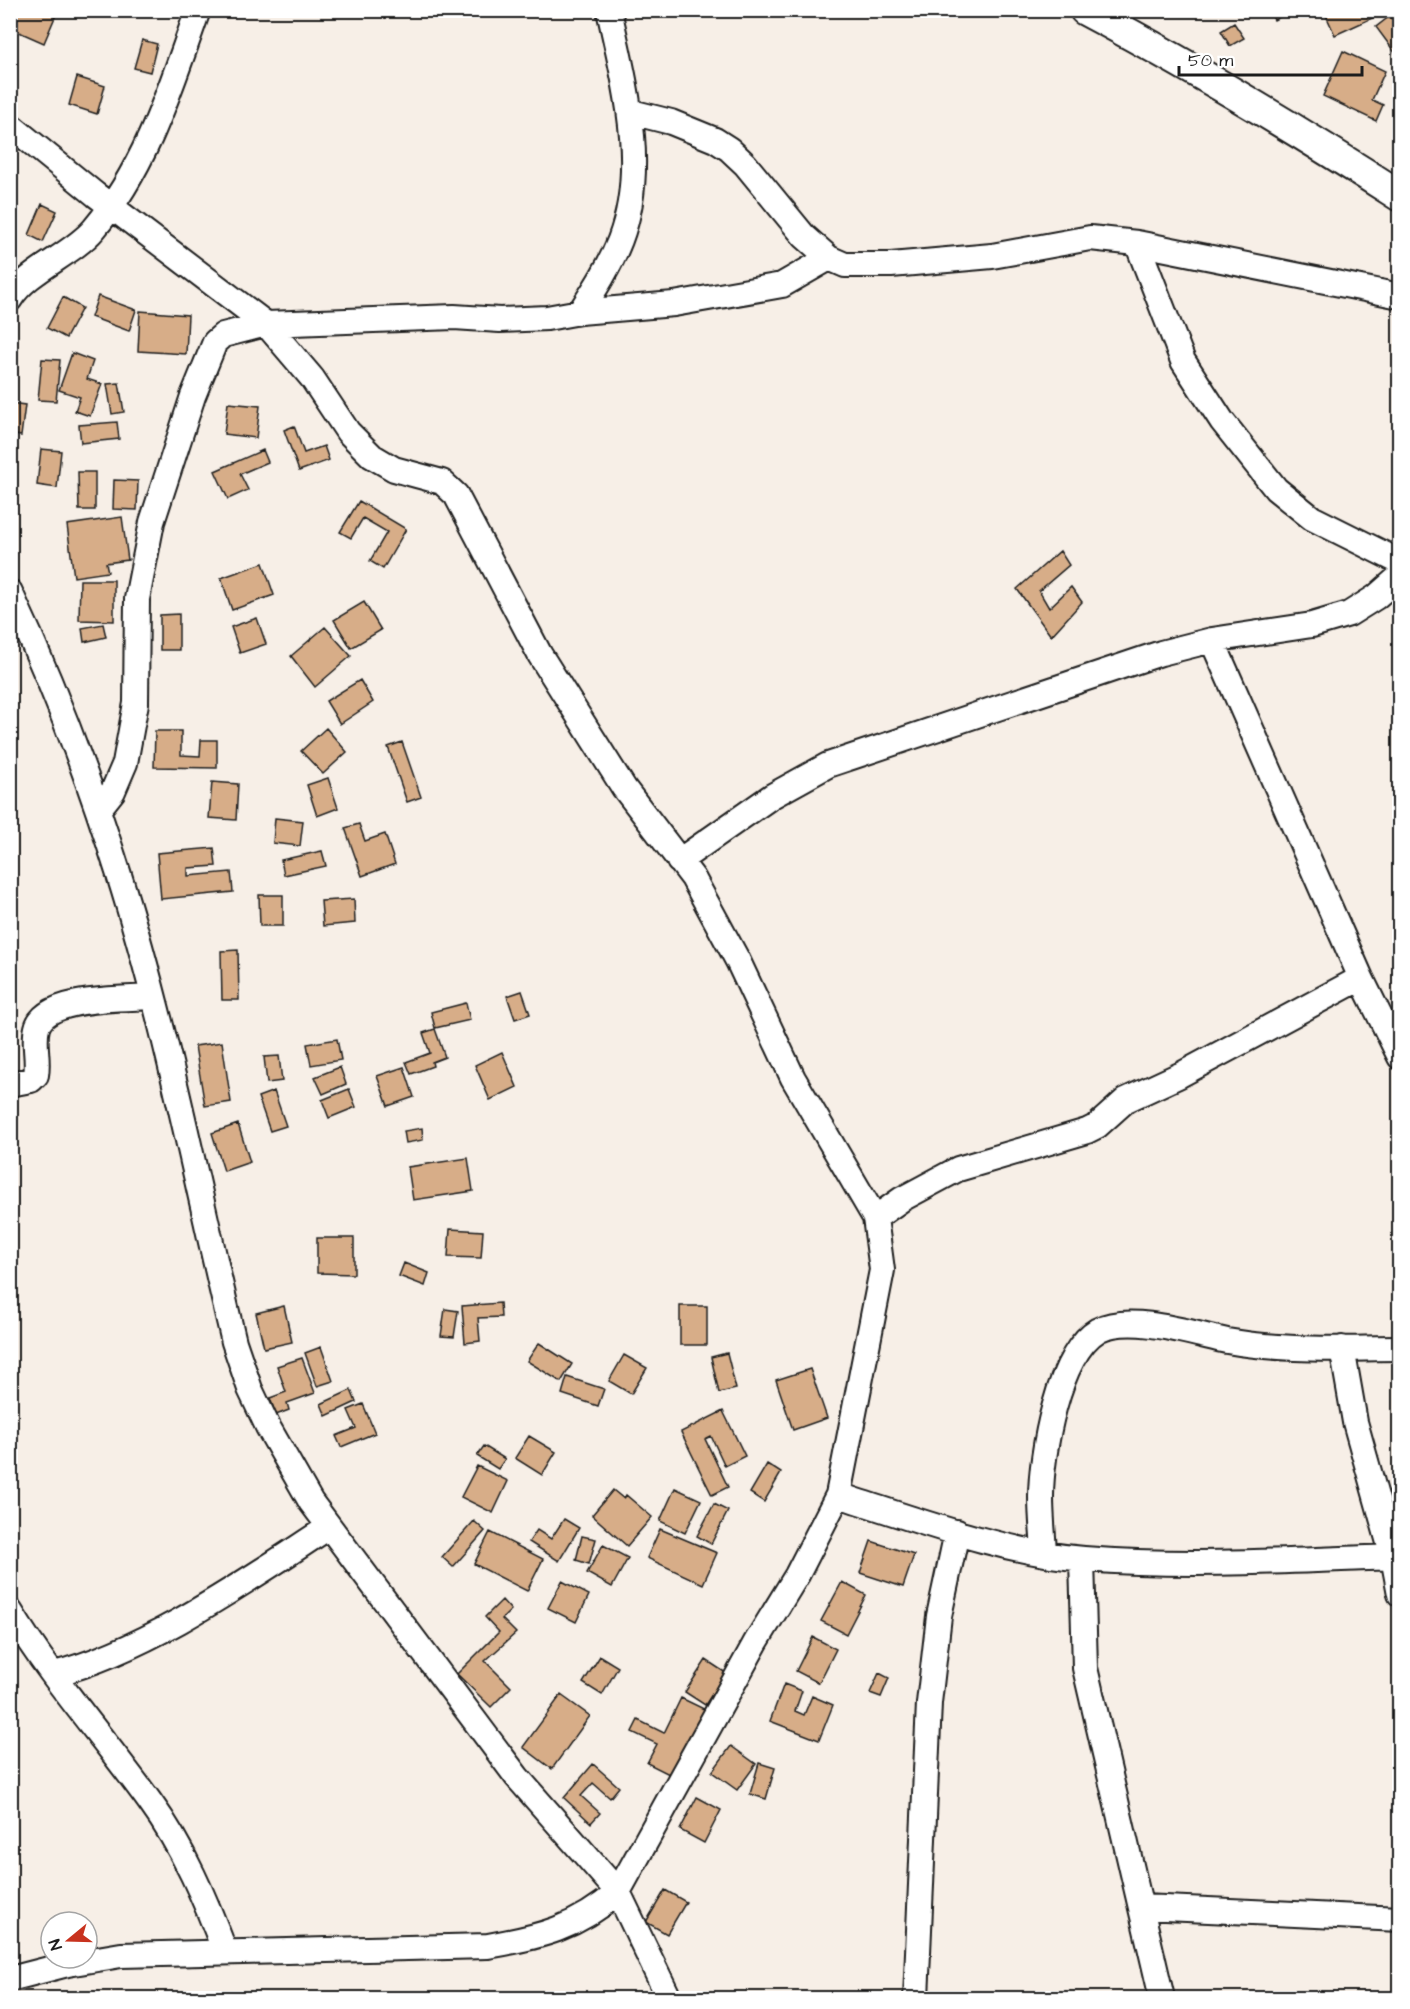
<svg xmlns="http://www.w3.org/2000/svg" width="1410" height="2009" viewBox="0 0 1410 2009" font-family="'Architects Daughter',sans-serif">
<style>
.building{fill:#d7ad88;stroke:#1c1c1c;stroke-width:1.5}
.lines{fill:none;stroke-linecap:round;stroke-linejoin:round}
.minor-casing{stroke:#1c1c1c;stroke-width:28}
.tertiary-casing{stroke:#1c1c1c;stroke-width:34}
.minor{stroke:#fff;stroke-width:24}
.tertiary{stroke:#fff;stroke-width:30}
</style>
<rect width="100%" height="100%" fill="#f7efe7"/>
<filter id="ink" filterUnits="userSpaceOnUse"><feTurbulence type="fractalNoise" baseFrequency=".0167" numOctaves="2"/><feDisplacementMap in="SourceGraphic" scale="12" xChannelSelector="R" yChannelSelector="G"/><feConvolveMatrix kernelMatrix="1 2 1 2 8 2 1 2 1" color-interpolation-filters="sRGB"/></filter>
<g filter="url(#ink)">
<path class="building" d="M 10,10 L 58,10 L 44,43 L 10,28 Z
M 1269,10 L 1294,10 L 1274,20 Z
M 1330,10 L 1380,10 L 1381,14 L 1335,35 L 1325,13 Z
M 1390,16 L 1400,30 L 1400,52 L 1396,54 L 1376,27 Z
M 1234,23 L 1244,38 L 1230,46 L 1221,31 Z
M 142,40 L 157,44 L 150,72 L 134,68 Z
M 1343,51 L 1385,71 L 1372,100 L 1383,105 L 1376,121 L 1323,96 Z
M 77,77 L 105,86 L 97,114 L 69,105 Z
M 42,204 L 57,211 L 43,242 L 29,235 Z
M 98,296 L 136,310 L 129,331 L 91,317 Z
M 63,297 L 82,308 L 66,338 L 47,328 Z
M 140,311 L 188,315 L 186,354 L 138,351 Z
M 72,353 L 93,361 L 87,379 L 102,384 L 90,416 L 75,411 L 80,397 L 59,390 Z
M 42,359 L 60,360 L 56,401 L 38,400 Z
M 119,383 L 124,412 L 112,414 L 107,384 Z
M 10,403 L 25,405 L 21,436 L 10,434 Z
M 228,403 L 260,406 L 256,438 L 224,434 Z
M 117,422 L 119,439 L 81,443 L 79,425 Z
M 294,426 L 304,453 L 324,446 L 329,460 L 299,471 L 284,430 Z
M 41,449 L 61,451 L 57,488 L 37,485 Z
M 263,450 L 268,462 L 240,474 L 248,490 L 228,499 L 215,471 Z
M 78,472 L 95,472 L 95,510 L 79,510 Z
M 114,480 L 138,481 L 137,510 L 113,509 Z
M 359,501 L 406,529 L 383,569 L 370,561 L 387,532 L 363,518 L 351,538 L 340,532 Z
M 122,517 L 128,560 L 106,563 L 108,572 L 74,577 L 67,525 Z
M 1060,551 L 1069,565 L 1039,591 L 1049,608 L 1071,587 L 1082,602 L 1051,636 L 1017,589 Z
M 263,563 L 274,595 L 232,610 L 221,578 Z
M 80,580 L 114,580 L 114,621 L 79,620 Z
M 364,602 L 381,630 L 351,648 L 334,620 Z
M 179,614 L 179,650 L 160,650 L 160,615 Z
M 257,618 L 266,644 L 240,653 L 231,627 Z
M 103,624 L 106,637 L 84,642 L 82,628 Z
M 325,627 L 351,656 L 315,687 L 291,656 Z
M 360,680 L 373,702 L 340,724 L 326,701 Z
M 326,728 L 347,752 L 323,774 L 301,751 Z
M 155,731 L 181,731 L 181,755 L 200,756 L 201,740 L 217,740 L 217,768 L 154,767 Z
M 402,742 L 421,797 L 407,802 L 388,747 Z
M 328,778 L 338,808 L 317,816 L 307,785 Z
M 212,782 L 238,784 L 236,820 L 209,818 Z
M 275,818 L 303,821 L 300,846 L 273,843 Z
M 359,824 L 365,841 L 385,834 L 395,864 L 362,876 L 345,828 Z
M 214,848 L 216,866 L 188,868 L 188,876 L 231,872 L 233,892 L 161,899 L 157,853 Z
M 322,851 L 326,866 L 284,875 L 281,860 Z
M 259,895 L 283,895 L 283,926 L 260,926 Z
M 354,899 L 355,923 L 323,926 L 321,901 Z
M 238,950 L 239,1000 L 222,1000 L 221,951 Z
M 522,991 L 530,1014 L 515,1019 L 507,996 Z
M 466,1003 L 470,1020 L 435,1028 L 431,1012 Z
M 435,1029 L 445,1057 L 432,1062 L 433,1066 L 411,1074 L 406,1062 L 430,1053 L 423,1033 Z
M 337,1039 L 341,1060 L 311,1065 L 307,1044 Z
M 222,1042 L 231,1102 L 205,1106 L 195,1046 Z
M 502,1052 L 517,1087 L 490,1100 L 475,1065 Z
M 279,1056 L 282,1081 L 267,1083 L 264,1057 Z
M 340,1067 L 346,1084 L 323,1094 L 315,1077 Z
M 404,1067 L 414,1097 L 388,1106 L 377,1076 Z
M 349,1089 L 356,1107 L 329,1118 L 322,1100 Z
M 274,1091 L 286,1126 L 270,1131 L 258,1097 Z
M 238,1124 L 250,1162 L 224,1171 L 212,1133 Z
M 422,1128 L 423,1140 L 406,1143 L 404,1131 Z
M 468,1158 L 473,1191 L 413,1200 L 408,1167 Z
M 450,1229 L 483,1231 L 481,1258 L 448,1257 Z
M 317,1238 L 354,1238 L 354,1274 L 317,1273 Z
M 404,1263 L 429,1273 L 425,1286 L 399,1276 Z
M 500,1303 L 501,1317 L 478,1318 L 480,1341 L 465,1343 L 462,1306 Z
M 284,1306 L 292,1342 L 264,1348 L 256,1313 Z
M 680,1306 L 707,1306 L 707,1345 L 680,1345 Z
M 445,1309 L 458,1311 L 454,1337 L 441,1336 Z
M 539,1343 L 572,1364 L 561,1382 L 527,1361 Z
M 321,1347 L 333,1381 L 317,1386 L 305,1353 Z
M 727,1353 L 736,1389 L 719,1393 L 711,1357 Z
M 624,1355 L 647,1368 L 631,1394 L 609,1381 Z
M 302,1358 L 315,1393 L 287,1403 L 289,1410 L 276,1415 L 270,1398 L 286,1392 L 277,1366 Z
M 810,1369 L 827,1418 L 793,1430 L 776,1380 Z
M 567,1377 L 604,1389 L 598,1406 L 562,1394 Z
M 351,1390 L 356,1402 L 326,1416 L 321,1404 Z
M 363,1404 L 375,1433 L 341,1447 L 336,1436 L 356,1428 L 348,1410 Z
M 723,1411 L 745,1456 L 725,1466 L 711,1436 L 705,1439 L 728,1487 L 712,1495 L 681,1432 Z
M 529,1436 L 556,1452 L 542,1475 L 515,1458 Z
M 484,1446 L 505,1459 L 498,1469 L 477,1456 Z
M 767,1464 L 781,1473 L 764,1502 L 750,1493 Z
M 477,1466 L 508,1481 L 493,1513 L 461,1497 Z
M 675,1488 L 701,1500 L 685,1533 L 660,1521 Z
M 613,1490 L 624,1499 L 626,1495 L 652,1517 L 627,1546 L 592,1515 Z
M 714,1504 L 728,1511 L 711,1544 L 697,1536 Z
M 564,1519 L 579,1528 L 559,1561 L 529,1542 L 537,1530 L 551,1539 Z
M 474,1521 L 485,1531 L 453,1567 L 442,1557 Z
M 660,1529 L 717,1553 L 703,1584 L 647,1558 Z
M 490,1532 L 543,1559 L 527,1591 L 474,1564 Z
M 582,1536 L 596,1539 L 589,1564 L 576,1560 Z
M 871,1541 L 914,1555 L 903,1587 L 860,1573 Z
M 603,1545 L 628,1558 L 612,1587 L 587,1573 Z
M 562,1581 L 589,1595 L 576,1622 L 548,1608 Z
M 842,1582 L 866,1595 L 846,1634 L 821,1621 Z
M 502,1600 L 511,1610 L 502,1619 L 516,1633 L 485,1661 L 511,1687 L 491,1707 L 457,1674 L 499,1632 L 485,1617 Z
M 813,1637 L 836,1649 L 819,1683 L 796,1671 Z
M 600,1656 L 618,1667 L 602,1695 L 583,1683 Z
M 706,1660 L 726,1673 L 705,1705 L 685,1692 Z
M 879,1673 L 889,1678 L 881,1697 L 870,1693 Z
M 784,1684 L 802,1691 L 795,1711 L 804,1715 L 812,1696 L 833,1705 L 819,1740 L 770,1721 Z
M 561,1695 L 590,1716 L 552,1769 L 523,1747 Z
M 681,1698 L 706,1710 L 671,1775 L 647,1763 L 657,1744 L 632,1732 L 638,1720 L 664,1733 Z
M 731,1746 L 756,1764 L 737,1790 L 712,1772 Z
M 759,1763 L 775,1768 L 766,1799 L 750,1794 Z
M 593,1764 L 619,1787 L 610,1798 L 593,1783 L 581,1796 L 600,1813 L 591,1823 L 564,1798 Z
M 697,1797 L 721,1810 L 704,1843 L 680,1830 Z
M 665,1890 L 686,1902 L 667,1934 L 646,1922 Z"/>
<g class="lines">
<defs>
<path id="minor" d="M 631,112 L 671,122 L 715,140 L 729,149 L 745,164 L 804,236 L 829,258 L 845,265 L 891,265 L 992,256 L 1090,238 L 1137,243 L 1400,296
M 10,125 L 96,195 L 266,324 L 312,378 L 348,432 L 372,456 L 394,469 L 442,482 L 456,495 L 540,655 L 624,788 L 693,878 L 738,961 L 793,1078 L 875,1218 L 882,1270 L 838,1495 L 797,1575 L 756,1642 L 618,1892 C 577,1928 540,1937 488,1946 L 121,1955 L 68,1964 L 10,1979
M 1137,243 L 1183,361 L 1222,421 L 1276,489 L 1312,518 L 1400,562
M 10,299 C 28,270 72,255 94,229 C 147,166 171,86 198,10
M 580,312 C 595,289 610,266 620,240 C 648,167 625,84 609,10
M 10,592 C 53,683 89,779 119,875 C 167,1028 197,1187 234,1342 L 250,1389 L 268,1427 L 311,1502 L 517,1777 L 618,1892 L 669,1998
M 1212,640 L 1361,978 L 1400,1057
M 98,810 L 113,791 L 125,763 L 136,703 L 137,599 L 152,522 L 193,396 L 215,342 L 223,335 L 266,324 L 454,317 L 500,320 L 547,318 L 580,312 L 674,304 L 782,285 L 829,258
M 679,861 L 772,796 L 828,765 L 1161,653 L 1212,640 L 1312,625 L 1349,614 L 1376,597 L 1400,576
M 10,1084 L 31,1080 L 36,1075 C 39,1059 33,1043 37,1028 C 45,996 125,999 153,997
M 875,1218 L 902,1199 L 958,1169 L 1087,1131 L 1097,1126 L 1126,1100 L 1180,1075 L 1361,978
M 1342,1348 L 1355,1422 L 1393,1557 L 1400,1594
M 838,1495 C 914,1519 1005,1553 1084,1559 C 1186,1567 1290,1561 1393,1557
M 1044,1552 C 1043,1534 1041,1516 1041,1497 C 1041,1455 1058,1353 1098,1330 C 1130,1313 1194,1334 1227,1341 C 1249,1345 1273,1347 1295,1348 C 1330,1350 1365,1348 1400,1348
M 1082,1559 L 1085,1668 L 1162,1998
M 10,1611 C 51,1679 104,1738 150,1802 C 183,1847 206,1901 225,1952
M 54,1674 C 150,1649 247,1580 329,1527
M 1143,1907 L 1400,1919
M 916,1998 L 929,1703 L 939,1616 L 957,1532"/>
<path id="tertiary" d="M 1085,10 C 1193,67 1297,130 1400,196"/>
</defs>
<use href="#minor" class="minor-casing"/>
<use href="#tertiary" class="tertiary-casing"/>
<use href="#minor" class="minor"/>
<use href="#tertiary" class="tertiary"/>
</g>
</g>
<rect width="1410" height="2009" fill="none" stroke="#fff" stroke-width="36"/>
<rect x="18" y="18" width="1374" height="1973" fill="none" stroke="#1c1c1c" stroke-width="2" filter="url(#ink)"/>
<g transform="translate(69 1940) rotate(251)"><circle r="28" fill="#ffffff" stroke="#a4a4a4" stroke-width="1.5"/>
<path d="M0-4.5L10 22L0 15L-10 22Z" fill="#c8321e"/>
<text y="-9" font-size="16" font-weight="bold" text-anchor="middle" fill="#1c1c1c">N</text>
</g>
<path d="M1179 66v9h183v-9" fill="none" stroke="#1c1c1c" stroke-width="3"/>
<text x="1188" y="66" font-size="18" fill="#1c1c1c" stroke="#ffffff" stroke-width="4.5" paint-order="stroke">50 m</text>
</svg>
